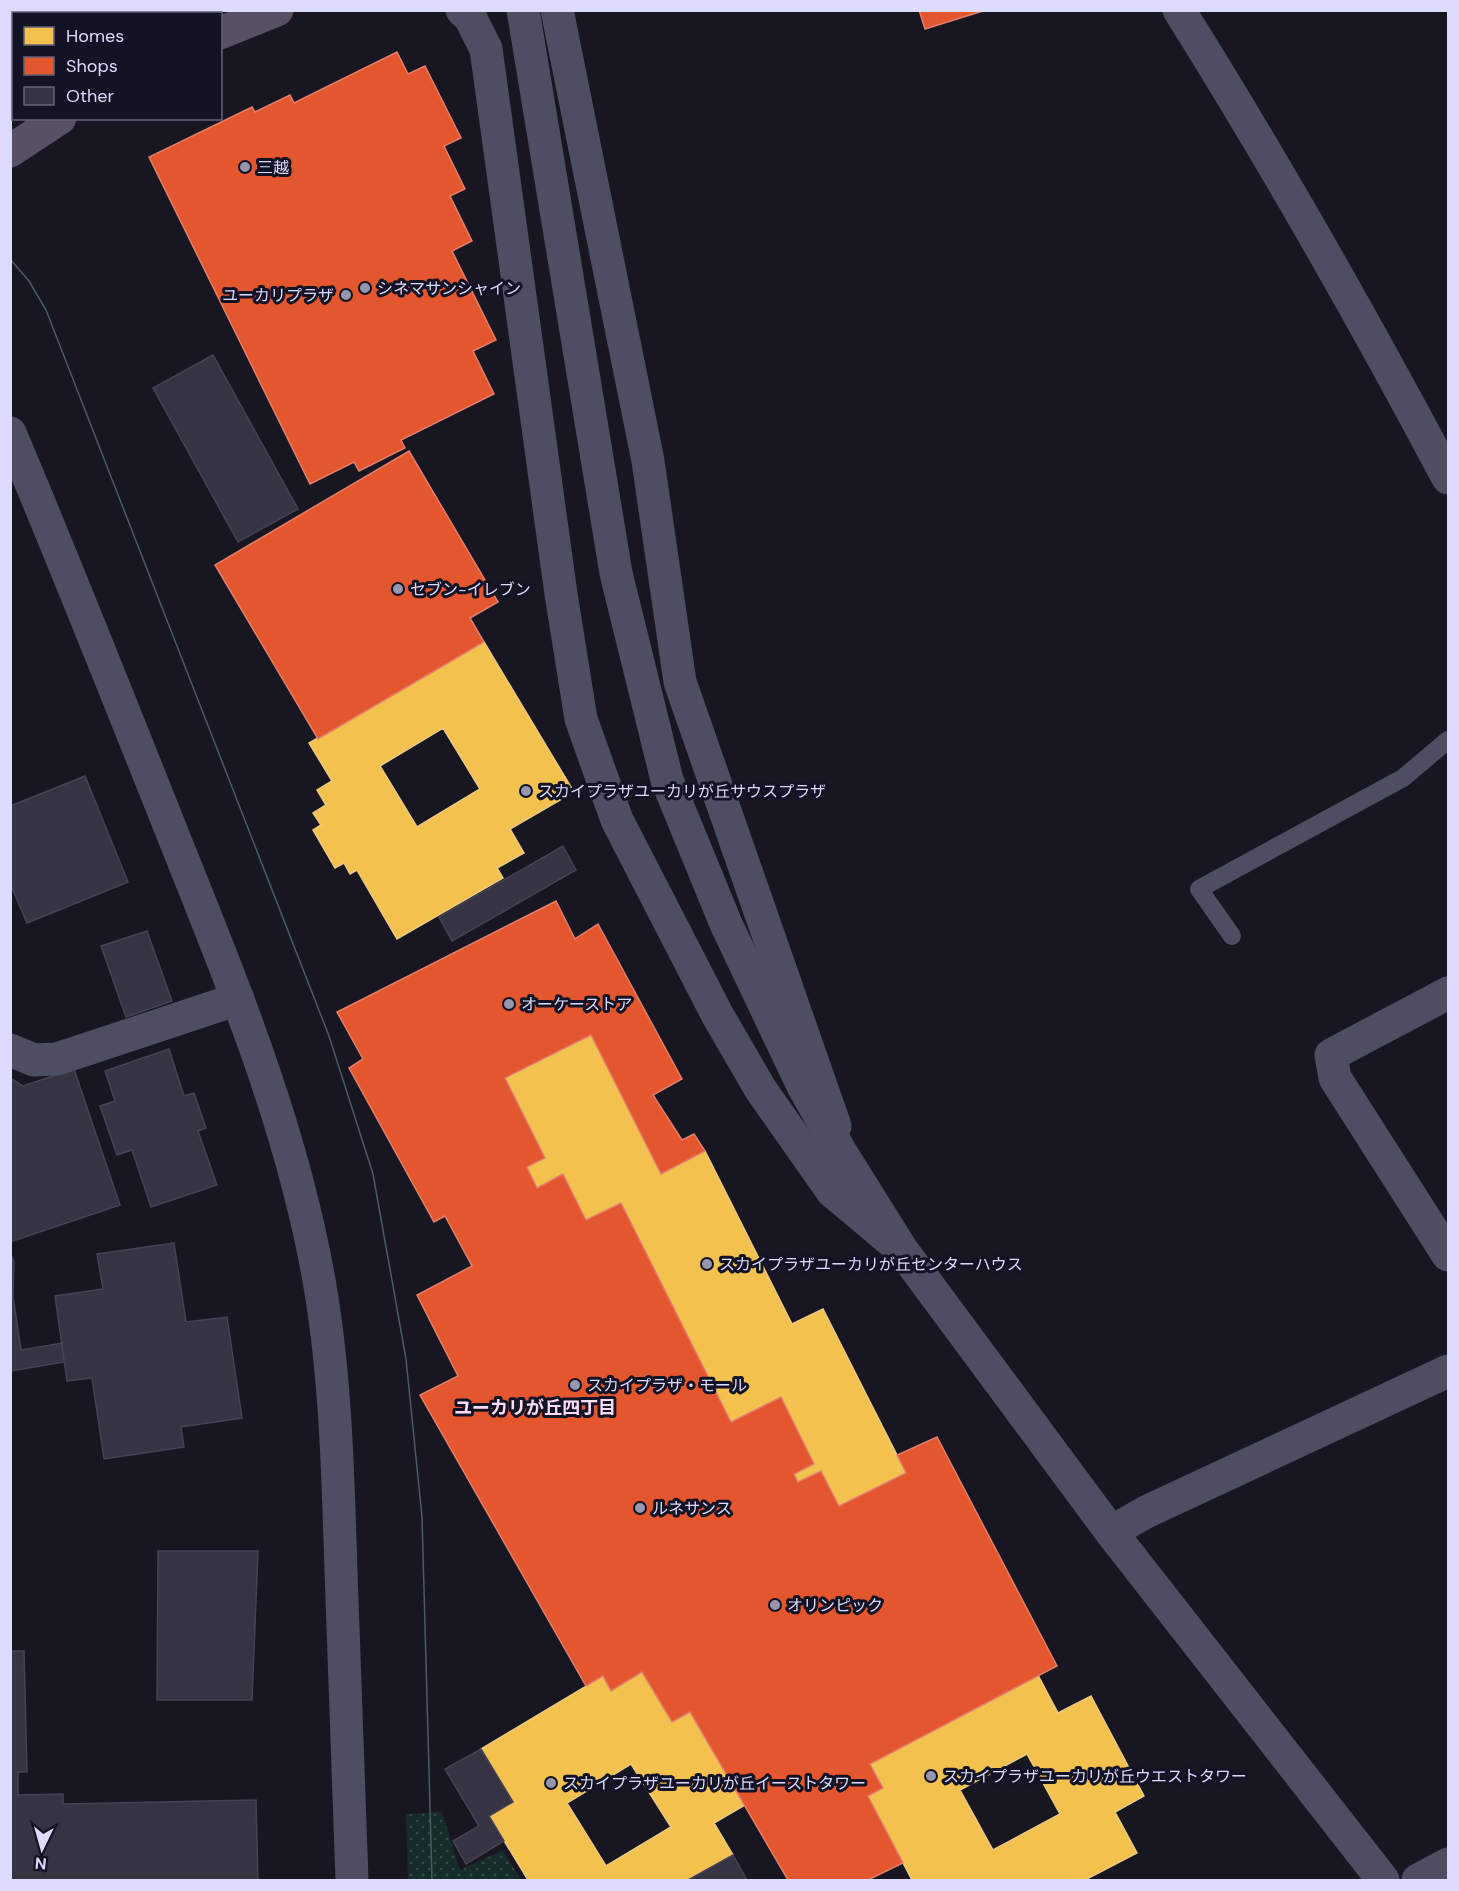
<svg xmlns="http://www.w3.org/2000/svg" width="1459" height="1891" viewBox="0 0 1459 1891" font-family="'DM Sans','Noto Sans JP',sans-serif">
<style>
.park{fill:url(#park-dots)}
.homes{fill:#f2c14e;stroke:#ebc982;stroke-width:1.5;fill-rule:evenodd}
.shops{fill:#e4572e;stroke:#e27f6c;stroke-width:1.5}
.building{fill:#363442;stroke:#444254;stroke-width:1.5}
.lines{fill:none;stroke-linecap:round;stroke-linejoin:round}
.service{stroke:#4d4e61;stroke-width:18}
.minor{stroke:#4d4e61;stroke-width:33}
.tertiary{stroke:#4d4e61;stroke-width:33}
.trunk{stroke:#5a5065;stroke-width:33}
.tram{stroke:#475c67;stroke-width:1.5}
.poi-dot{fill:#9796af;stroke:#141225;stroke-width:2}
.labels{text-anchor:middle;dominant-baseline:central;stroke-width:6;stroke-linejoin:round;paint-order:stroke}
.poi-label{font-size:16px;fill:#dcdbfb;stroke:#141225;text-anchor:start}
.neighbourhood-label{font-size:18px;font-weight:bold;fill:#fbddf3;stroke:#141225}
</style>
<defs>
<pattern id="park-dots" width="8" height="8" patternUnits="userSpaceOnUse" patternTransform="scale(1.5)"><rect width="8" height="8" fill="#162c2a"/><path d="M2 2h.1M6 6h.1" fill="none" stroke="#374a4a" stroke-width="1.8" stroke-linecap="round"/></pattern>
</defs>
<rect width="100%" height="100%" fill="#181621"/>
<path class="park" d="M 442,1812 L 460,1870 L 503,1850 L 521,1880 L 408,1880 L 406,1814 Z"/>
<path class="homes" d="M 484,642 L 574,792 L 510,829 L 524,853 L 497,868 L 503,878 L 397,939 L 357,870 L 350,874 L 344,863 L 335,868 L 313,830 L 321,825 L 313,813 L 326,805 L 317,790 L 332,781 L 309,743 ZM 443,728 L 480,789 L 417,827 L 380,766 Z
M 591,1035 L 661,1174 L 705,1151 L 792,1324 L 823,1309 L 906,1473 L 839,1506 L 821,1471 L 798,1482 L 794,1474 L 814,1464 L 781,1397 L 731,1422 L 621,1203 L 586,1220 L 563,1174 L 537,1188 L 527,1167 L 545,1158 L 505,1078 Z
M 642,1672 L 672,1722 L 690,1712 L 745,1805 L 714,1823 L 733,1855 L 688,1880 L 528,1880 L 489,1816 L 513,1802 L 481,1749 L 603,1676 L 611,1691 ZM 631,1764 L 671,1827 L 606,1866 L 567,1803 Z
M 1038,1675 L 1058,1713 L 1091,1696 L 1144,1796 L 1115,1812 L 1137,1853 L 1085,1880 L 912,1880 L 868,1796 L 883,1788 L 870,1764 ZM 1027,1754 L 1060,1814 L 993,1850 L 960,1790 Z"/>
<path class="shops" d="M 919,10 L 986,10 L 925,29 Z
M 397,52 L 408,74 L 425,66 L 461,138 L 444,146 L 465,189 L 450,196 L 472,241 L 452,251 L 496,340 L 473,351 L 494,394 L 401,440 L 405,448 L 359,471 L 354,462 L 310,484 L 149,157 L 252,107 L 255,112 L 290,95 L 294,103 Z
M 409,451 L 498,602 L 470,618 L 484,642 L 318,739 L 215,565 Z
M 556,901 L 575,939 L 598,924 L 682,1079 L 653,1095 L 682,1140 L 694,1134 L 705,1151 L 661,1174 L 591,1035 L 505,1078 L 545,1158 L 527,1167 L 537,1188 L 563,1174 L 586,1220 L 621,1203 L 731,1422 L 781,1397 L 814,1464 L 794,1474 L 798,1482 L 821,1471 L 839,1506 L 906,1473 L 897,1455 L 937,1437 L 1057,1666 L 870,1764 L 883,1788 L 868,1796 L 903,1863 L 868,1880 L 788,1880 L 690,1712 L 672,1722 L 642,1672 L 611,1691 L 603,1676 L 586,1686 L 420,1395 L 458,1376 L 417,1295 L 472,1266 L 445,1216 L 434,1222 L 349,1068 L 363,1059 L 337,1012 Z"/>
<path class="building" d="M 213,355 L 298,509 L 238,542 L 153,388 Z
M 85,776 L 128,882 L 27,923 L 10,883 L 10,806 Z
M 563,846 L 576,870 L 452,941 L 439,917 Z
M 147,931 L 172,1001 L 126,1017 L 101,946 Z
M 169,1049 L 184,1096 L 194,1093 L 206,1128 L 198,1131 L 217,1185 L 151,1207 L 132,1150 L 117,1155 L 100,1106 L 115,1101 L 105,1071 Z
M 74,1069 L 120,1205 L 10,1242 L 10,1078 L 23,1086 Z
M 174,1243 L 186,1322 L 227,1317 L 242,1418 L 181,1427 L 184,1447 L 104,1459 L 92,1378 L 67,1381 L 55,1296 L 103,1289 L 97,1254 Z
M 10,1252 L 14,1262 L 13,1296 L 21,1350 L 62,1343 L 64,1362 L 10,1371 Z
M 158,1551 L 258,1551 L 252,1700 L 157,1700 Z
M 10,1651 L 24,1651 L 27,1772 L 18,1772 L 18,1795 L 63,1794 L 63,1804 L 256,1800 L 258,1880 L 10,1880 Z
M 481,1749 L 513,1802 L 489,1816 L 504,1841 L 466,1864 L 453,1841 L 479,1826 L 445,1769 Z
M 733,1855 L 747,1880 L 688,1880 Z"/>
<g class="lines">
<path class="service" d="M 78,14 L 87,10
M 10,41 L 14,40
M 1232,936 L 1199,889 L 1403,778 L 1448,740"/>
<path class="minor" d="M 462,10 L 470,17 L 486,49 L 561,594 L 581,719 L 617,820 L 718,1016 L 761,1090 L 832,1191 L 894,1243
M 557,10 L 648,461 L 680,682 L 835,1126
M 1179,10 C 1275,163 1364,320 1448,478
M 1448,993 L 1331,1055 L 1335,1078 L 1448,1255
M 10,1050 L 34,1060 L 57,1059 L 238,999
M 1111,1532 L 1146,1512 L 1448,1371
M 1418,1880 L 1448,1864"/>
<path class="tertiary" d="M 523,10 L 616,573 L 667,780 L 726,924 L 803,1086 L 840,1151 L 902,1250 L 1111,1532 L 1383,1880
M 10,433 C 67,568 121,704 175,840 C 234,987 295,1134 321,1292 C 336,1384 338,1478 341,1571 C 345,1674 349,1777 352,1880"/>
<path class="trunk" d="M 220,33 L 277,10
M 10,151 L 60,118"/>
<path class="tram" d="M 10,259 L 29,281 L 46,310 L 329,1036 L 373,1174 L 406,1359 L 422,1517 L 432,1880"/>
</g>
<g class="poi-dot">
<circle cx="245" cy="167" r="6"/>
<circle cx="365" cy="288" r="6"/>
<circle cx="346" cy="295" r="6"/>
<circle cx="398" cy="589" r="6"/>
<circle cx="526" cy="791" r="6"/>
<circle cx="509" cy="1004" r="6"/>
<circle cx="707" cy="1264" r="6"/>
<circle cx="575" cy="1385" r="6"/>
<circle cx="640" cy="1508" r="6"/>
<circle cx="775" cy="1605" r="6"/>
<circle cx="931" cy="1776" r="6"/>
<circle cx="551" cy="1783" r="6"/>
</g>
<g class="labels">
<g class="poi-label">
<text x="257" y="167">三越</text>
<text x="377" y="288">シネマサンシャイン</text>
<text x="334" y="295" text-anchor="end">ユーカリプラザ</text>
<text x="410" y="589">セブン-イレブン</text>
<text x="538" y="791">スカイプラザユーカリが丘サウスプラザ</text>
<text x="521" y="1004">オーケーストア</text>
<text x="719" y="1264">スカイプラザユーカリが丘センターハウス</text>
<text x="587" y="1385">スカイプラザ・モール</text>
<text x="652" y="1508">ルネサンス</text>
<text x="787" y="1605">オリンピック</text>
<text x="943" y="1776">スカイプラザユーカリが丘ウエストタワー</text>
<text x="563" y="1783">スカイプラザユーカリが丘イーストタワー</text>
</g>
<g class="neighbourhood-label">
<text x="535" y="1408">ユーカリが丘四丁目</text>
</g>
</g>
<rect width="1459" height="1891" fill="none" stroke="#dcdbfb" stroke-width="24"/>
<rect x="12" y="12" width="210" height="108" fill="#141225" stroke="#64627b" stroke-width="1.5"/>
<rect x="24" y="27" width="30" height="18" fill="#f2c14e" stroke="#64627b" stroke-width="1.5"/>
<text x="66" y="42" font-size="18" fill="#dcdbfb">Homes</text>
<rect x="24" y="57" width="30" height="18" fill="#e4572e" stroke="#64627b" stroke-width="1.5"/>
<text x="66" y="72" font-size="18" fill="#dcdbfb">Shops</text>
<rect x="24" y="87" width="30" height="18" fill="#363442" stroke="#64627b" stroke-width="1.5"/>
<text x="66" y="102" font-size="18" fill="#dcdbfb">Other</text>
<g transform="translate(42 1849) rotate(185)" stroke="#141225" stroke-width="4.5" paint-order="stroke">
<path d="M0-4.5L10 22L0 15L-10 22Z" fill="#dcdbfb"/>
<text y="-9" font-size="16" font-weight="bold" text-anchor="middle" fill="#dcdbfb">N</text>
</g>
</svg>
